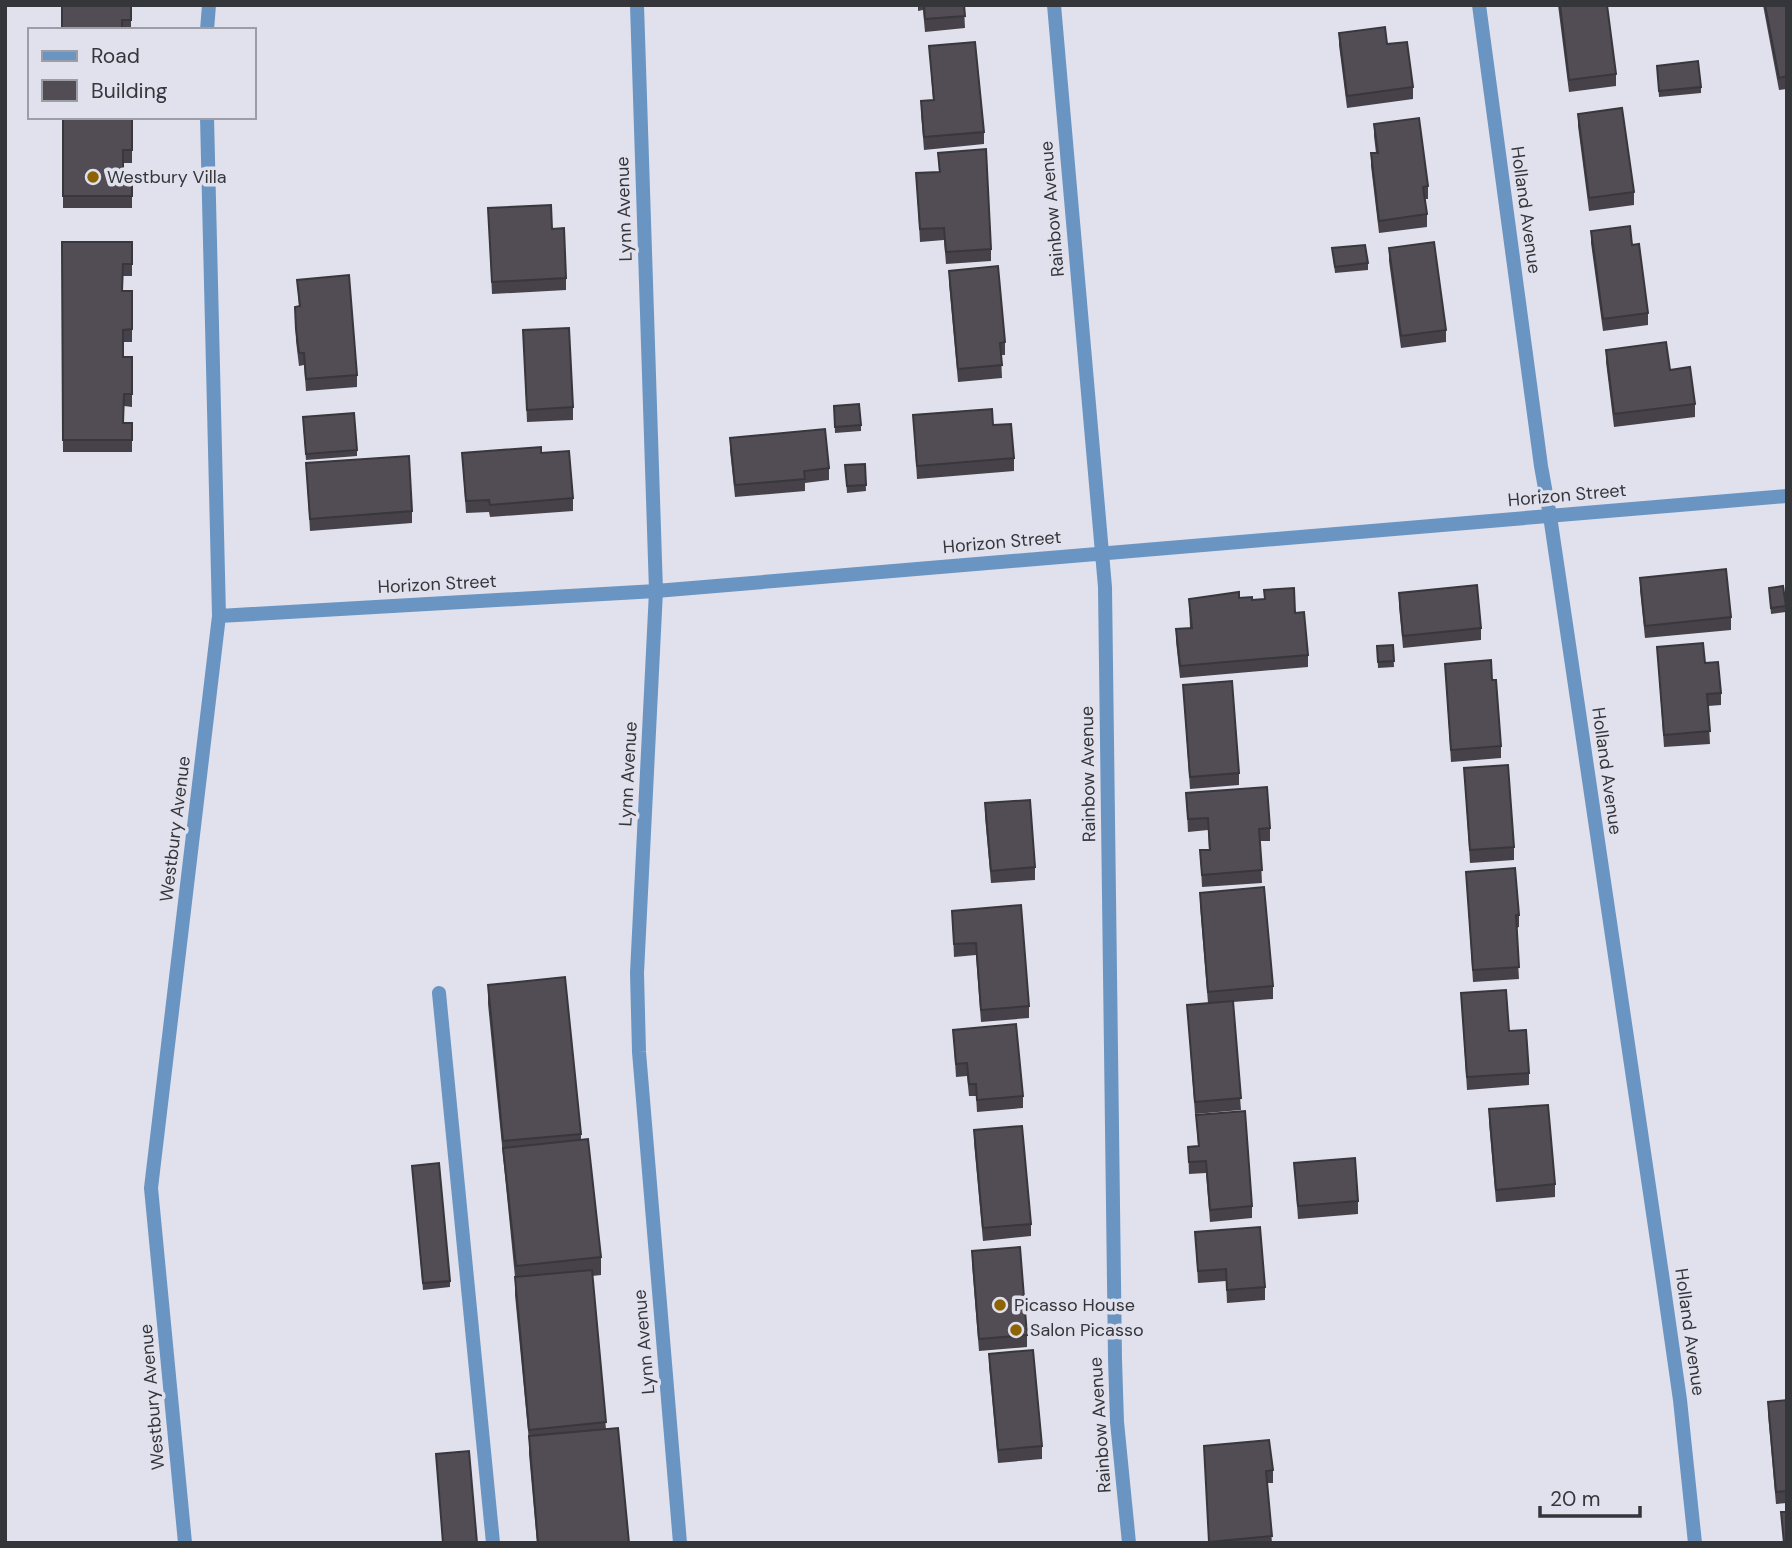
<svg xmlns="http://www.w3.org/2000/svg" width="1792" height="1548" viewBox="0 0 1792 1548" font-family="'DM Sans',sans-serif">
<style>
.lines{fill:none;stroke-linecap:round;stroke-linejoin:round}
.service{stroke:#6a95c3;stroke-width:14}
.minor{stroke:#6a95c3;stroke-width:14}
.wall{fill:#474249}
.building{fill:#524d55;stroke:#39363c;stroke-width:2}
.poi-dot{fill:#8c6406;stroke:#e0e1ed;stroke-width:2.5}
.labels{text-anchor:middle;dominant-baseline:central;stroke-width:7;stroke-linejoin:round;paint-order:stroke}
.poi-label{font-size:18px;fill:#35363a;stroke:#e0e1ed;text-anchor:start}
.street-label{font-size:18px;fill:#35363a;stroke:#e0e1ed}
</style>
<rect width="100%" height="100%" fill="#e0e1ed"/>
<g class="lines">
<path class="service" d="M 439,993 L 493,1543"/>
<path class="minor" d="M 637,5 L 656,591 L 637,973 L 639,1052 L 680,1543
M 1054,5 L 1105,587 L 1115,1359 L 1117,1422 L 1129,1543
M 1479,5 L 1541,466 L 1550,516 L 1663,1281 L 1680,1400 L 1695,1543
M 207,30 L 209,5
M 219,616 L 656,591 L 1787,496
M 185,1543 L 151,1188 L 219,616 L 207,117"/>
</g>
<path class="wall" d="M 131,5 L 131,30 L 62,30 Z
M 918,5 L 969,5 L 969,6 L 964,7 L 965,28 L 925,32 L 923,10 L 918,11 Z
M 1558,5 L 1607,5 L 1616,74 L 1616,86 L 1569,92 Z
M 1763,5 L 1787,5 L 1787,89 L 1779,90 Z
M 1339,33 L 1387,44 L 1413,87 L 1413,99 L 1347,108 L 1339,45 Z
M 929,46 L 984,132 L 984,144 L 924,150 L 921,113 L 921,101 L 933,100 Z
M 1657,66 L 1701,87 L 1701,93 L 1659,97 Z
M 1578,114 L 1634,192 L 1634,205 L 1589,211 L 1578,126 Z
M 63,117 L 132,117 L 132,163 L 123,163 L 123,179 L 132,179 L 132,208 L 63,208 Z
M 1374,124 L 1428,186 L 1428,199 L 1425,199 L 1427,214 L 1427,227 L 1379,233 L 1371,166 L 1371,153 L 1376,153 L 1374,136 Z
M 938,153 L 991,249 L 991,261 L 946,264 L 944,240 L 920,242 L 916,173 L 939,172 Z
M 488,208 L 552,229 L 566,278 L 566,290 L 492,294 Z
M 1591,231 L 1632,245 L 1648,313 L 1648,325 L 1603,331 L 1591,243 Z
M 62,242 L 132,242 L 132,276 L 123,276 L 123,291 L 132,291 L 132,342 L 123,342 L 123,357 L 132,357 L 132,407 L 124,406 L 123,423 L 132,423 L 132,452 L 63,452 Z
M 1332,248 L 1368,263 L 1368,270 L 1335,273 Z
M 1389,248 L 1446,330 L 1446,342 L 1401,348 L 1389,261 Z
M 949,271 L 1005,342 L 1005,355 L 1001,355 L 1002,378 L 958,382 L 949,283 Z
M 297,280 L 357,375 L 357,387 L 306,391 L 304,365 L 299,366 L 296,341 L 295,307 L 299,306 Z
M 523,330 L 573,407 L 573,420 L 527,422 Z
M 1606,350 L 1670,370 L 1695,404 L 1695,417 L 1614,427 L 1606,362 Z
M 834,406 L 861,425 L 861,431 L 835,433 Z
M 913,415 L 993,425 L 1014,458 L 1014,471 L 917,479 Z
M 303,423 L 357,450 L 357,456 L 306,460 Z
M 730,438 L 829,468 L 829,480 L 805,483 L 805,491 L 735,497 L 730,450 Z
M 462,453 L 541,453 L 573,498 L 573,511 L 490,517 L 489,512 L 466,513 Z
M 306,463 L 412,511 L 412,523 L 310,531 Z
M 865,464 L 866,491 L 847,493 L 845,465 Z
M 1640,578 L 1731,617 L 1731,630 L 1645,638 L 1640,590 Z
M 1769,588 L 1786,606 L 1786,612 L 1771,614 Z
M 1264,590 L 1295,613 L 1308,655 L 1308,667 L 1180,678 L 1176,641 L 1176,629 L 1190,628 L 1189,599 L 1239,598 L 1252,600 L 1264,599 Z
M 1399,593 L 1481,628 L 1481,640 L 1403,648 L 1399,606 Z
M 1393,645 L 1394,667 L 1378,668 L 1377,646 Z
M 1657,647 L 1705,663 L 1721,693 L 1721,705 L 1708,706 L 1710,744 L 1664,747 Z
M 1445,664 L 1492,680 L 1501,746 L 1501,758 L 1451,762 Z
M 1183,685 L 1239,773 L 1239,785 L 1190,789 Z
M 1464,768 L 1514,847 L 1514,860 L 1470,863 Z
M 1186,793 L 1270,828 L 1270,841 L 1260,841 L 1262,883 L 1202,887 L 1200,850 L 1209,850 L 1208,830 L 1188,832 Z
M 985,803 L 1035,867 L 1035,880 L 991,883 L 985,816 Z
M 1466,872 L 1519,915 L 1519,927 L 1516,928 L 1519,979 L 1473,982 Z
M 1200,893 L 1273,986 L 1273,999 L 1233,1002 L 1241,1110 L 1195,1114 L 1187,1005 L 1208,1003 L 1200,905 Z
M 952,911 L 1029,1006 L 1029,1018 L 981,1022 L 976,955 L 954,957 Z
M 488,985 L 581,1134 L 581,1140 L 601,1257 L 601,1275 L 592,1276 L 606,1429 L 629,1543 L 537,1543 L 529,1454 L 529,1441 L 515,1295 L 515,1277 L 488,1004 Z
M 1461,993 L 1509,1031 L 1529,1073 L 1529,1085 L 1467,1090 Z
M 953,1030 L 1023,1096 L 1023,1108 L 977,1112 L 976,1096 L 969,1096 L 967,1076 L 956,1077 Z
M 1489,1109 L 1555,1184 L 1555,1197 L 1496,1202 L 1489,1122 Z
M 1196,1115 L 1252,1206 L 1252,1218 L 1210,1222 L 1206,1173 L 1189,1174 L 1188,1147 L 1198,1146 Z
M 974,1130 L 1031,1224 L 1031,1236 L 983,1241 L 974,1142 Z
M 1294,1163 L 1358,1201 L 1358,1214 L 1298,1219 Z
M 412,1166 L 450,1281 L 450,1287 L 423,1290 Z
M 1195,1232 L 1265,1287 L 1265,1300 L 1227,1303 L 1226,1281 L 1198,1283 Z
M 972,1251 L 1027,1335 L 1027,1347 L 979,1351 L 972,1263 Z
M 989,1354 L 1042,1446 L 1042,1459 L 998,1463 L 989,1366 Z
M 1787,1400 L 1787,1503 L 1776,1504 L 1768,1414 L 1768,1402 Z
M 1204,1446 L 1273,1470 L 1273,1483 L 1267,1483 L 1272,1543 L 1209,1543 Z"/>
<path class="building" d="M 62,5 L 131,5 L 131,20 L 122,20 L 122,30 L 62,30 Z
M 924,5 L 964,5 L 965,16 L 925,19 Z
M 1560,5 L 1607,5 L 1616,74 L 1569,80 Z
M 1765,5 L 1787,5 L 1787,76 L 1779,78 Z
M 1385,27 L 1387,44 L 1407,42 L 1413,87 L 1347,96 L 1339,33 Z
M 975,42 L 984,132 L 924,137 L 921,101 L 934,100 L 929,46 Z
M 1698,61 L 1701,87 L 1659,91 L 1657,66 Z
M 1622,108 L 1634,192 L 1589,198 L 1578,114 Z
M 63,117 L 132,117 L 132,150 L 123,150 L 123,179 L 132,179 L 132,196 L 63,196 Z
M 1419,118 L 1428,186 L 1423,187 L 1427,214 L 1379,221 L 1371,153 L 1378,153 L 1374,124 Z
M 986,149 L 991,249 L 946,252 L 944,228 L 920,229 L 916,173 L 940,172 L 938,153 Z
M 551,205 L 552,229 L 564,228 L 566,278 L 492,282 L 488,208 Z
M 1630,226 L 1632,245 L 1639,244 L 1648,313 L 1603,319 L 1591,231 Z
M 62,242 L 132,242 L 132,264 L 123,264 L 122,291 L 132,291 L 132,329 L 123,330 L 123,357 L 132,357 L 132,394 L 124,394 L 123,423 L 132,423 L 132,440 L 63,440 Z
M 1434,242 L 1446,330 L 1401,336 L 1389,248 Z
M 1365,245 L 1368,263 L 1335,267 L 1332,248 Z
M 998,266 L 1005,342 L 1000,343 L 1002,365 L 958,369 L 949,271 Z
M 349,275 L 357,375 L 306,379 L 304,353 L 299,353 L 296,329 L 295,307 L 300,306 L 297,280 Z
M 569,328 L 573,407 L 527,410 L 523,330 Z
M 1666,342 L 1670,370 L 1690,367 L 1695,404 L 1614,414 L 1606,350 Z
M 859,404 L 861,425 L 835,427 L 834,406 Z
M 992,409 L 993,425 L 1011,424 L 1014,458 L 917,466 L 913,415 Z
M 354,413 L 357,450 L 306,454 L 303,417 Z
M 825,429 L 829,468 L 804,471 L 805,479 L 735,485 L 730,438 Z
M 541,447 L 541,453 L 569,451 L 573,498 L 490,505 L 489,500 L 466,501 L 462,453 Z
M 409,456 L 412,511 L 310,519 L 306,463 Z
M 865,464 L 866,485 L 847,486 L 845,465 Z
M 1726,569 L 1731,617 L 1645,626 L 1640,578 Z
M 1477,585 L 1481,628 L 1403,636 L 1399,593 Z
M 1783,586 L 1786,606 L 1771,608 L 1769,588 Z
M 1294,588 L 1295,613 L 1304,612 L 1308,655 L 1180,666 L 1176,629 L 1192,628 L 1189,599 L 1239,592 L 1239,598 L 1252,597 L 1252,600 L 1265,599 L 1264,590 Z
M 1703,643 L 1705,663 L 1718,662 L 1721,693 L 1707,694 L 1710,731 L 1664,735 L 1657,647 Z
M 1393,645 L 1394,661 L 1378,662 L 1377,646 Z
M 1491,660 L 1492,680 L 1496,680 L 1501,746 L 1451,750 L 1445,664 Z
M 1232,681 L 1239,773 L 1190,777 L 1183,685 Z
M 1508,765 L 1514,847 L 1470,850 L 1464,768 Z
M 1267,787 L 1270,828 L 1259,829 L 1262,870 L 1202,875 L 1200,850 L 1210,850 L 1208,818 L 1188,819 L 1186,793 Z
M 1030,800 L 1035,867 L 991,871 L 985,803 Z
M 1515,868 L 1519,915 L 1516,915 L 1519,967 L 1473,970 L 1466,872 Z
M 1264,887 L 1273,986 L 1208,992 L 1200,893 Z
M 1021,905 L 1029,1006 L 981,1010 L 976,943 L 954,944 L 952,911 Z
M 565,977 L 581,1134 L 503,1141 L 488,985 Z
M 1506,990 L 1509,1031 L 1526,1030 L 1529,1073 L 1467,1077 L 1461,993 Z
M 1233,1001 L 1241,1098 L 1195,1102 L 1187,1005 Z
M 1016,1024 L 1023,1096 L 977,1100 L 976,1084 L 969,1084 L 967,1063 L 956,1064 L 953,1030 Z
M 1548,1105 L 1555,1184 L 1496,1190 L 1489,1109 Z
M 1245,1111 L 1252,1206 L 1210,1210 L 1206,1161 L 1189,1162 L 1188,1147 L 1199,1146 L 1196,1115 Z
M 1022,1126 L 1031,1224 L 983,1228 L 974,1130 Z
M 588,1139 L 601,1257 L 516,1266 L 503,1148 Z
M 1355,1158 L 1358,1201 L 1298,1206 L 1294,1163 Z
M 439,1163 L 450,1281 L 423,1283 L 412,1166 Z
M 1260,1227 L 1265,1287 L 1227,1290 L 1226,1269 L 1198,1271 L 1195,1232 Z
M 1020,1247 L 1027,1335 L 979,1339 L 972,1251 Z
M 592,1270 L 606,1422 L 529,1430 L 515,1277 Z
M 1033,1350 L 1042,1446 L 998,1450 L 989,1354 Z
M 1787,1400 L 1787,1491 L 1776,1492 L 1768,1402 Z
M 618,1428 L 629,1543 L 538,1543 L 529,1436 Z
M 1269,1440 L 1273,1470 L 1266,1471 L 1272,1536 L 1209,1542 L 1204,1446 Z
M 469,1451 L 477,1543 L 443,1543 L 436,1454 Z
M 1781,1512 L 1787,1512 L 1787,1543 L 1784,1543 Z"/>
<g class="poi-dot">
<circle cx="93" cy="177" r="7"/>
<circle cx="1000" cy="1305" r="7"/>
<circle cx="1016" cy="1330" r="7"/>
</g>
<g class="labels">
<g class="poi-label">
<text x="107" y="177">Westbury Villa</text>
<text x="1014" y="1305">Picasso House</text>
<text x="1030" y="1330">Salon Picasso</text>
</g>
<g class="street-label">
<text transform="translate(624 209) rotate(-92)">Lynn Avenue</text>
<text transform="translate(1052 209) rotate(-95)">Rainbow Avenue</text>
<text transform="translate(1526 210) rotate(82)">Holland Avenue</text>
<text transform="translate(1567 495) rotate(-5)">Horizon Street</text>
<text transform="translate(1002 542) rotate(-5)">Horizon Street</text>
<text transform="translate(437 584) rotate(-3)">Horizon Street</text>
<text transform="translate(1607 771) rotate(82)">Holland Avenue</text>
<text transform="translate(628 774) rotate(-87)">Lynn Avenue</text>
<text transform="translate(1088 774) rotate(-91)">Rainbow Avenue</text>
<text transform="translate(175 829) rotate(-83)">Westbury Avenue</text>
<text transform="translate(1690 1332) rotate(82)">Holland Avenue</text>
<text transform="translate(644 1342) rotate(-95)">Lynn Avenue</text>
<text transform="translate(152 1397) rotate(-95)">Westbury Avenue</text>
<text transform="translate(1100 1425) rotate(-94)">Rainbow Avenue</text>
</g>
</g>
<rect width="1792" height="1548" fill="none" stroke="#35363a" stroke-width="14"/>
<rect x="28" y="28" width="228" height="91" fill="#e0e1ed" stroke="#9c9da5" stroke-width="2"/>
<rect x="42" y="51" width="35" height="10" fill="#6a95c3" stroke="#9c9da5" stroke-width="2"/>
<text x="91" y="63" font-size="21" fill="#35363a">Road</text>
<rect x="42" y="80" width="35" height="21" fill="#524d55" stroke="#9c9da5" stroke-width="2"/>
<text x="91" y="98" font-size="21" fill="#35363a">Building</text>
<path d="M1540 1506v10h100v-10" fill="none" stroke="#35363a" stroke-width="3.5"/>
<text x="1550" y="1506" font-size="21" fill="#35363a" stroke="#e0e1ed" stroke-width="5" paint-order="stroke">20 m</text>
</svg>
